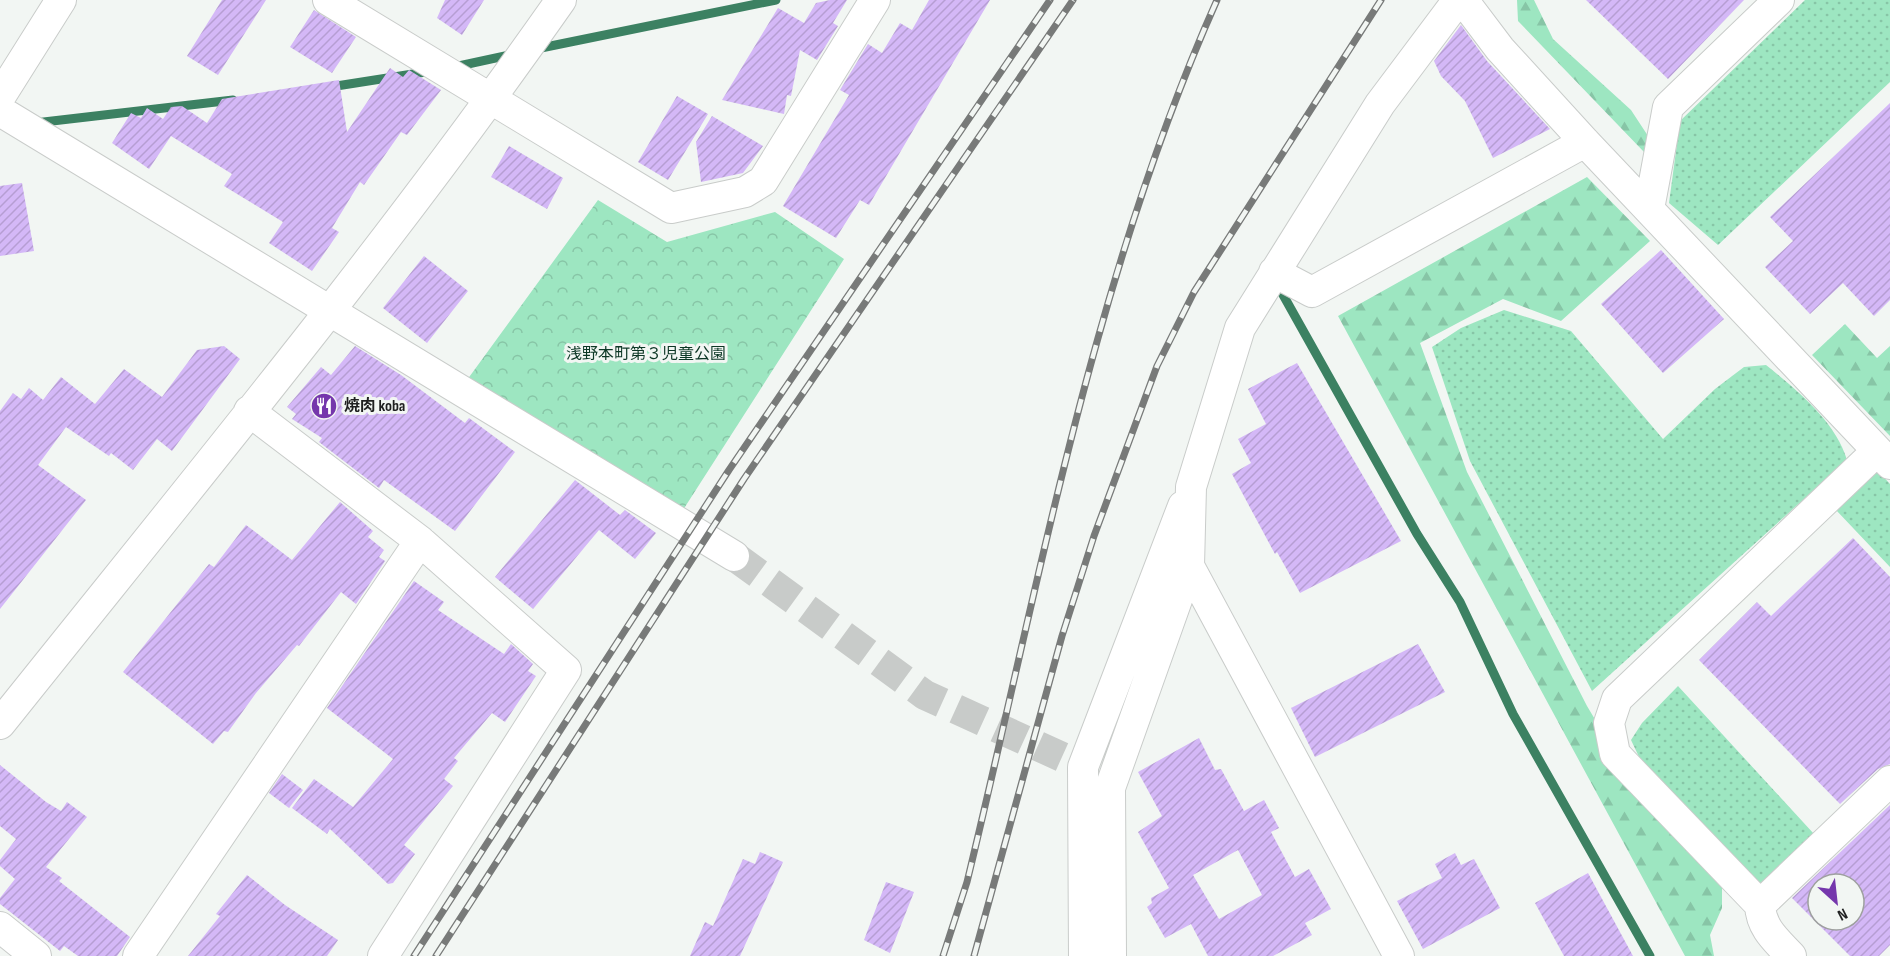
<svg xmlns="http://www.w3.org/2000/svg" width="1890" height="956" viewBox="0 0 1890 956" font-family="'Sofia Sans Condensed','Noto Sans JP',sans-serif">
<style>
.grass{fill:url(#grass-dots)}
.forest{fill:url(#forest-firs)}
.park{fill:url(#park-crowns)}
.lines{fill:none;stroke-linecap:round;stroke-linejoin:round}
.stream{stroke:#3c8162;stroke-width:9}
.building{fill:url(#building-hatch);fill-rule:evenodd}
.minor-tunnel{stroke:#c8cbc9;stroke-width:30;stroke-dasharray:30 15;stroke-linecap:butt}
.minor-casing{stroke:#c9ccca;stroke-width:32}
.minor{stroke:#fff;stroke-width:30}
.rail-casing{stroke:#787a79;stroke-width:7}
.rail{stroke:#f2f6f3;stroke-width:4.5;stroke-dasharray:14;stroke-linecap:butt}
.labels{text-anchor:middle;dominant-baseline:central;stroke-width:6;stroke-linejoin:round;paint-order:stroke}
.park-label{font-size:16px;fill:#0c3725;stroke:#f2f6f3}
.poi-label{font-size:16px;font-weight:bold;fill:#1f2020;stroke:#f2f6f3;text-anchor:start}
</style>
<defs>
<pattern id="grass-dots" width="8" height="8" patternUnits="userSpaceOnUse" patternTransform="scale(1.5)"><rect width="8" height="8" fill="#9de6c1"/><path d="M2 2h.1M6 6h.1" fill="none" stroke="#87c5a6" stroke-width="1.8" stroke-linecap="round"/></pattern>
<pattern id="forest-firs" width="22" height="20" patternUnits="userSpaceOnUse" patternTransform="scale(1.5)"><rect width="22" height="20" fill="#9de6c1"/><path d="M5 1l3.5 6h-7zM16 11l3.5 6h-7z" fill="#87c5a6"/></pattern>
<pattern id="park-crowns" width="20" height="18" patternUnits="userSpaceOnUse" patternTransform="scale(1.5)"><rect width="20" height="18" fill="#9de6c1"/><path d="M2 6a3 3 0 1 1 6 0M12 15a3 3 0 1 1 6 0" fill="none" stroke="#87c5a6"/></pattern>
<pattern id="building-hatch" width="6" height="6" patternUnits="userSpaceOnUse" patternTransform="scale(1.5)"><rect width="6" height="6" fill="#d4b8f7"/><path d="M-1 1l2-2M0 6l6-6M5 7l2-2" fill="none" stroke="#b69ed3"/></pattern>
</defs>
<rect width="100%" height="100%" fill="#f2f6f3"/>
<path class="grass" d="M 1805,0 L 1890,0 L 1890,82 L 1718,245 L 1669,203 L 1680,121 Z
M 1504,310 L 1571,331 L 1663,439 L 1715,389 L 1744,367 L 1766,365 C 1797,390 1836,422 1847,460 L 1592,691 L 1470,461 L 1432,347 L 1461,328 Z
M 1878,471 L 1890,484 L 1890,567 L 1836,510 Z
M 1678,686 L 1814,834 L 1758,886 L 1640,759 L 1631,740 L 1642,723 Z"/>
<path class="forest" d="M 1517,0 L 1534,0 L 1553,39 L 1631,110 L 1650,139 L 1644,152 L 1518,21 Z
M 1587,177 L 1650,241 L 1561,321 L 1503,299 L 1420,343 L 1467,472 L 1587,706 L 1640,795 L 1722,888 L 1722,908 L 1710,935 L 1714,956 L 1685,956 L 1338,316 Z
M 1845,324 L 1877,358 L 1890,346 L 1890,436 L 1812,355 Z"/>
<path class="park" d="M 598,200 L 667,242 L 775,212 L 844,259 L 683,510 L 467,380 Z"/>
<g class="lines">
<path class="stream" d="M 536,49 L 776,0
M 454,67 L 514,54
M 330,87 L 432,71
M 35,123 L 233,100
M 1282,293 L 1417,534 L 1460,602 L 1513,714 L 1650,956"/>
</g>
<path class="building" d="M 222,0 L 266,0 L 218,75 L 187,56 Z
M 445,0 L 484,0 L 462,35 L 437,18 Z
M 830,0 L 847,0 L 833,23 L 838,26 L 817,60 L 800,50 L 791,96 L 787,95 L 784,114 L 722,100 L 778,8 L 804,23 L 816,3 Z
M 929,0 L 990,0 L 869,205 L 860,200 L 836,238 L 783,206 L 849,95 L 840,90 L 868,44 L 882,53 L 900,23 L 912,30 Z
M 1586,0 L 1744,0 L 1668,79 Z
M 314,10 L 356,37 L 332,73 L 290,47 Z
M 1461,25 L 1487,61 L 1550,129 L 1493,158 L 1465,101 L 1441,76 L 1434,61 Z
M 390,68 L 403,77 L 409,70 L 441,90 L 407,135 L 401,132 L 364,185 L 360,182 L 332,228 L 339,232 L 312,271 L 269,243 L 283,222 L 224,186 L 232,174 L 171,136 L 149,169 L 112,143 L 131,113 L 141,118 L 147,108 L 163,119 L 171,107 L 182,106 L 207,123 L 222,99 L 339,80 L 347,132 Z
M 677,96 L 708,114 L 668,180 L 638,162 Z
M 1890,103 L 1890,300 L 1874,316 L 1843,283 L 1810,314 L 1765,267 L 1793,241 L 1770,217 Z
M 712,116 L 763,146 L 743,173 L 701,182 L 696,142 Z
M 509,146 L 563,178 L 547,209 L 491,177 Z
M 22,183 L 34,251 L 0,256 L 0,186 Z
M 1661,250 L 1724,319 L 1663,373 L 1601,304 Z
M 424,256 L 468,291 L 427,343 L 383,308 Z
M 224,346 L 240,359 L 172,451 L 157,439 L 133,470 L 111,453 L 109,456 L 66,427 L 38,465 L 86,500 L 0,609 L 0,411 L 13,393 L 21,399 L 29,388 L 43,400 L 61,377 L 95,404 L 124,369 L 162,397 L 197,350 Z
M 355,346 L 401,375 L 465,423 L 469,418 L 515,452 L 455,531 L 384,480 L 379,488 L 319,442 L 322,438 L 292,419 L 296,414 L 287,407 L 321,367 L 331,375 Z
M 1297,363 L 1401,541 L 1300,593 L 1277,552 L 1275,554 L 1232,474 L 1251,463 L 1238,439 L 1266,424 L 1248,389 Z
M 575,480 L 620,515 L 625,510 L 656,533 L 635,559 L 599,530 L 533,609 L 495,577 Z
M 340,502 L 373,531 L 368,537 L 384,550 L 379,557 L 385,561 L 356,604 L 341,592 L 299,646 L 297,645 L 256,693 L 228,732 L 224,731 L 213,744 L 123,672 L 209,564 L 214,567 L 246,525 L 292,560 Z
M 1853,538 L 1890,577 L 1890,764 L 1878,769 L 1840,804 L 1699,660 L 1757,602 L 1771,616 Z
M 414,581 L 444,602 L 438,610 L 504,654 L 511,644 L 533,664 L 528,671 L 536,676 L 505,722 L 492,713 L 454,758 L 458,761 L 444,779 L 453,786 L 404,845 L 415,854 L 393,883 L 388,884 L 330,829 L 327,834 L 292,808 L 314,779 L 353,807 L 393,759 L 327,708 Z
M 1418,644 L 1445,692 L 1315,757 L 1291,708 Z
M 1199,738 L 1215,770 L 1221,769 L 1244,811 L 1264,800 L 1279,828 L 1271,832 L 1295,877 L 1309,869 L 1331,909 L 1305,923 L 1312,935 L 1273,956 L 1208,956 L 1191,924 L 1165,938 L 1147,907 L 1152,903 L 1151,898 L 1169,888 L 1138,832 L 1162,816 L 1138,772 ZM 1238,850 L 1262,895 L 1219,919 L 1193,875 Z
M 0,765 L 46,802 L 61,811 L 67,802 L 87,817 L 46,867 L 62,878 L 59,881 L 130,937 L 117,956 L 78,956 L 64,946 L 60,951 L 0,904 L 0,898 L 15,879 L 0,866 L 0,860 L 16,839 L 0,826 Z
M 282,774 L 303,790 L 289,808 L 269,793 Z
M 1890,805 L 1890,945 L 1879,956 L 1850,956 L 1792,898 ZM 1818,884 L 1854,884 L 1854,920 L 1818,920 Z
M 760,852 L 783,862 L 740,956 L 690,956 L 705,922 L 713,926 L 743,859 L 755,864 Z
M 1455,853 L 1461,865 L 1474,859 L 1500,908 L 1423,949 L 1397,901 L 1442,878 L 1435,864 Z
M 1588,873 L 1633,956 L 1564,956 L 1535,903 Z
M 247,875 L 285,905 L 338,940 L 327,956 L 188,956 L 220,916 L 216,914 Z
M 886,882 L 914,892 L 890,953 L 864,940 Z"/>
<g class="lines">
<path class="minor-tunnel" d="M 734,556 L 925,695 L 1062,757"/>
<defs>
<path id="minor" d="M 328,0 L 671,208 L 745,192 L 763,181 L 875,0
M 1463,0 L 1500,49 L 1585,142 L 1890,464
M 0,97 L 61,0
M 0,111 L 734,556
M 1649,209 L 1668,107 L 1779,0
M 1274,272 L 1312,292 L 1585,142
M 249,411 L 420,541 L 566,670 L 383,956
M 1189,566 L 1399,956
M 0,724 C 190,486 386,250 561,0
M 1760,905 L 1890,781
M 0,927 L 36,956
M 138,956 L 420,541
M 1084,956 L 1083,767 L 1183,506
M 1111,956 L 1110,788 L 1189,566 L 1191,487 L 1240,328 L 1380,104 L 1458,0
M 1791,956 C 1776,940 1761,928 1760,905 L 1615,754 L 1609,723 L 1617,699 L 1877,451"/>
</defs>
<use href="#minor" class="minor-casing"/>
<use href="#minor" class="minor"/>
<defs>
<path id="rail" d="M 414,956 L 729,470 L 1050,0
M 436,956 L 744,479 L 1073,0
M 943,956 L 967,882 C 1039,586 1092,280 1217,0
M 974,956 L 1062,636 L 1094,536 L 1157,366 L 1194,292 L 1381,0"/>
</defs>
<use href="#rail" class="rail-casing"/>
<use href="#rail" class="rail"/>
</g>
<defs>
<symbol id="restaurant-disc" viewBox="-11 -11 22 22"><circle r="9.5" fill="#7537ac" stroke="#f2f6f3"/><path d="M-5-6h1v4h1v-4h1v4h1v-4h1v5L-1.5 .5V6h-2V.5L-5-1ZM5-6V6H3V1.5H1.5Q1.5-4 5-6Z" fill="#fff"/></symbol>
</defs>
<g fill-rule="evenodd">
<use href="#restaurant-disc" x="309" y="391" width="30" height="30"/>
</g>
<g class="labels">
<g class="park-label">
<text x="646" y="354">浅野本町第３児童公園</text>
</g>
<g class="poi-label">
<text x="344" y="406">焼肉 koba</text>
</g>
</g>
<g transform="translate(1836 902) rotate(153)"><circle r="28" fill="#f2f6f3" stroke="#9ea09f" stroke-width="1.5"/>
<path d="M0-4.5L10 22L0 15L-10 22Z" fill="#7537ac"/>
<text y="-9" font-size="16" font-weight="bold" text-anchor="middle" fill="#1f2020">N</text>
</g>
</svg>
